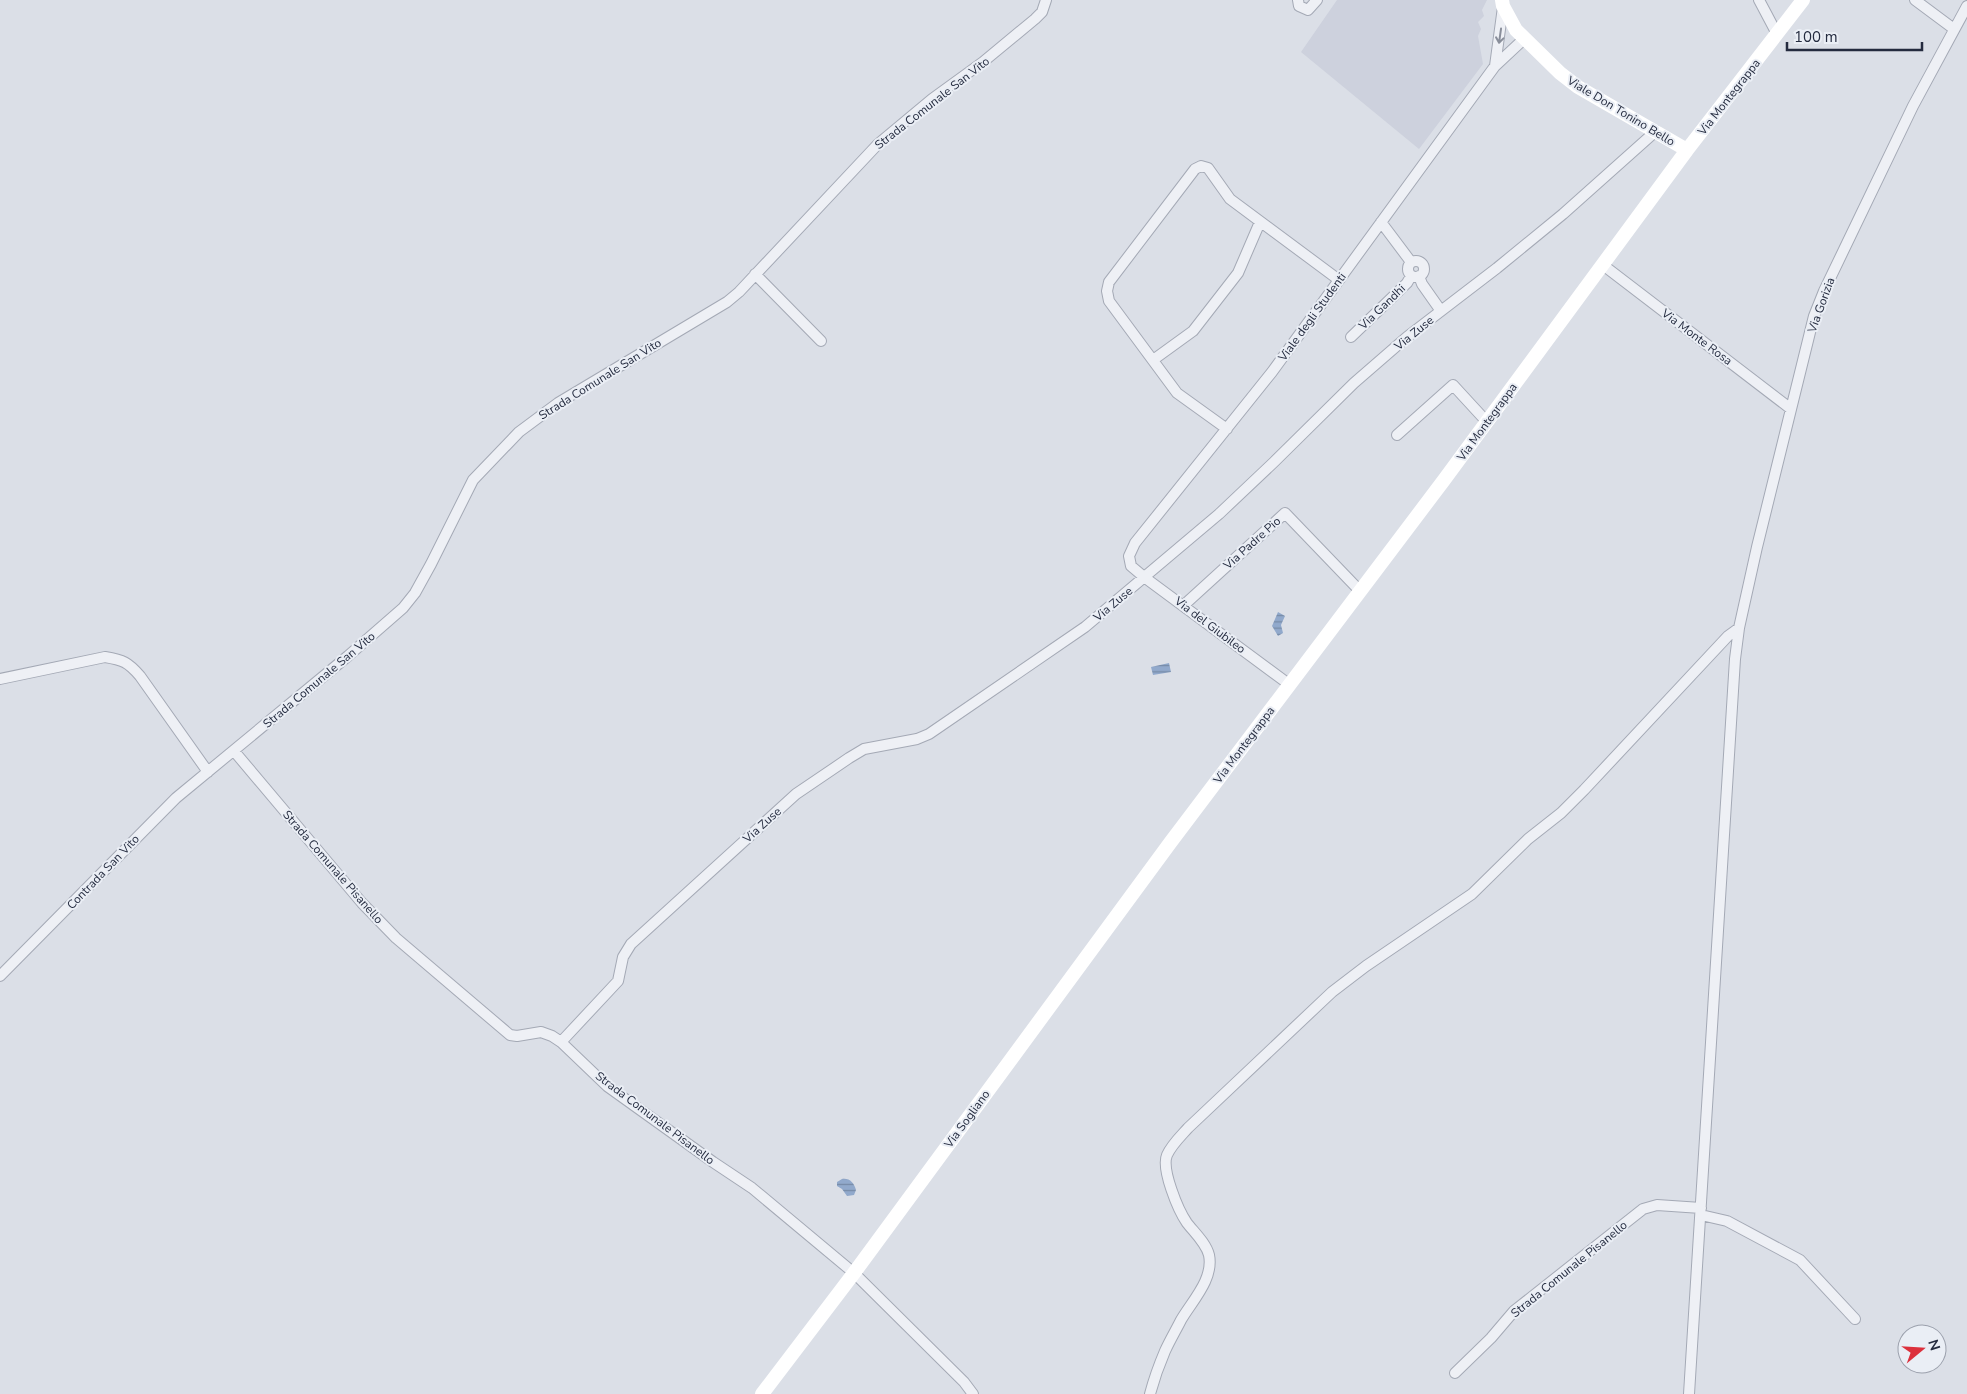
<svg xmlns="http://www.w3.org/2000/svg" width="1967" height="1394" viewBox="0 0 1967 1394" font-family="'Nunito Sans',sans-serif">
<style>
.built{fill:#cdd1dd}
.water{fill:url(#water-rules)}
.lines{fill:none;stroke-linecap:round;stroke-linejoin:round}
.minor-casing{stroke:#a4a9b5;stroke-width:12}
.minor{stroke:#eef0f5;stroke-width:10}
.secondary{stroke:#fff;stroke-width:14}
.oneway{stroke:#898e9a}
.labels{text-anchor:middle;dominant-baseline:central;stroke-width:4;stroke-linejoin:round;paint-order:stroke}
.street-label{font-size:12px;fill:#242b3f;stroke:#eaeef5}
</style>
<defs>
<pattern id="water-rules" width="6" height="5" patternUnits="userSpaceOnUse" patternTransform="scale(1.25)"><rect width="6" height="5" fill="#91a9cc"/><path d="M0 2.5h6" fill="none" stroke="#768aa7"/></pattern>
</defs>
<rect width="100%" height="100%" fill="#dbdfe7"/>
<path class="built" d="M 1337,0 L 1487,0 L 1482,10 L 1484,16 L 1478,22 L 1481,29 L 1478,36 L 1483,64 L 1419,149 L 1301,52 Z"/>
<path class="water" d="M 1278,612 L 1285,616 L 1281,625 L 1283,633 L 1278,636 L 1272,626 Z
M 1169,663 L 1171,672 L 1153,675 L 1151,667 Z
M 842,1179 C 850,1178 854,1183 856,1190 L 854,1195 L 847,1196 L 842,1189 L 837,1186 L 837,1182 Z"/>
<g class="lines">
<defs>
<path id="minor" d="M 1298,0 L 1299,6 L 1308,10 L 1317,0
M 1759,0 L 1777,34
M 1915,0 L 1954,29
M 1495,66 L 1503,7
M 1381,222 L 1411,262
M1408 269a8 8 0 1 1 16 0a8 8 0 1 1-16 0Z
M 1603,265 L 1791,409
M 755,274 L 821,341
M 1419,276 L 1422,284 L 1441,311
M 1351,337 L 1407,283 L 1411,276
M 1153,360 L 1193,331 L 1238,273 L 1260,222
M 1227,429 L 1177,393 L 1109,301 L 1107,291 L 1109,282 L 1195,169 L 1201,166 L 1208,168 L 1230,199 L 1339,280
M 1397,435 L 1453,385 L 1487,422
M 1184,605 L 1285,513 L 1360,591
M 0,679 L 105,657 C 123,660 128,662 140,676 L 208,772
M 1290,685 L 1144,577 L 1131,566 L 1129,556 L 1135,543 L 1272,372 L 1495,66 L 1525,38
M 234,751 L 362,903 L 396,938 L 510,1035 L 517,1036 L 541,1032 L 552,1036 L 561,1042 L 607,1086 L 713,1162 L 752,1188 L 854,1273 L 964,1382 L 973,1394
M 0,976 L 176,798 L 348,656 L 403,608 L 415,593 L 431,564 L 473,480 L 519,432 L 558,403 L 727,302 L 739,292 L 878,144 L 932,99 L 983,62 L 1035,19 L 1042,12 L 1046,0
M 561,1042 L 618,981 L 623,957 L 631,944 L 796,794 L 849,758 L 864,749 L 917,739 L 929,734 L 1085,627 L 1219,514 L 1274,462 L 1354,383 L 1407,337 L 1497,268 L 1563,214 L 1656,131
M 1701,1215 L 1727,1221 L 1800,1260 L 1855,1319
M 1455,1373 L 1491,1338 L 1514,1311 L 1643,1209 L 1657,1205 L 1701,1208
M 1150,1394 C 1154,1379 1159,1365 1165,1351 C 1170,1340 1176,1330 1181,1320 C 1192,1301 1214,1279 1209,1255 C 1206,1243 1194,1232 1187,1223 C 1178,1210 1161,1169 1167,1155 C 1172,1144 1181,1136 1188,1128 L 1332,992 L 1366,966 L 1472,894 L 1528,839 L 1561,813 L 1584,790 L 1728,636 L 1739,628
M 1689,1394 L 1735,659 L 1739,628 L 1757,547 L 1814,316 L 1824,291 L 1913,106 L 1967,6"/>
</defs>
<use href="#minor" class="minor-casing"/>
<use href="#minor" class="minor"/>
<path class="secondary" d="M 1502,0 L 1503,6 L 1516,30 L 1560,73 L 1578,87 L 1687,150
M 762,1394 L 854,1273 L 1170,843 L 1444,480 L 1687,150 L 1803,0"/>
</g>
<defs><path id="oneway-shaft" d="M-6 0H5M1.5-3L5.5 0L1.5 3" fill="none" stroke-width="1.6" stroke-linecap="round" stroke-linejoin="round" transform="scale(1.25)"/></defs>
<use class="oneway" href="#oneway-shaft" transform="translate(1500 36) rotate(98)"/>
<g class="labels">
<g class="street-label">
<text transform="translate(1729 97) rotate(-52)">Via Montegrappa</text>
<text transform="translate(932 103) rotate(-38)">Strada Comunale San Vito</text>
<text transform="translate(1621 111) rotate(31)">Viale Don Tonino Bello</text>
<text transform="translate(1821 305) rotate(-70)">Via Gorizia</text>
<text transform="translate(1382 307) rotate(-44)">Via Gandhi</text>
<text transform="translate(1312 317) rotate(-54)">Viale degli Studenti</text>
<text transform="translate(1414 333) rotate(-39)">Via Zuse</text>
<text transform="translate(1697 337) rotate(37)">Via Monte Rosa</text>
<text transform="translate(600 379) rotate(-32)">Strada Comunale San Vito</text>
<text transform="translate(1487 422) rotate(-54)">Via Montegrappa</text>
<text transform="translate(1252 543) rotate(-42)">Via Padre Pio</text>
<text transform="translate(1113 604) rotate(-40)">Via Zuse</text>
<text transform="translate(1210 625) rotate(37)">Via del Giubileo</text>
<text transform="translate(319 680) rotate(-40)">Strada Comunale San Vito</text>
<text transform="translate(1244 745) rotate(-53)">Via Montegrappa</text>
<text transform="translate(762 825) rotate(-42)">Via Zuse</text>
<text transform="translate(333 867) rotate(49)">Strada Comunale Pisanello</text>
<text transform="translate(103 872) rotate(-46)">Contrada San Vito</text>
<text transform="translate(655 1118) rotate(37)">Strada Comunale Pisanello</text>
<text transform="translate(967 1119) rotate(-54)">Via Sogliano</text>
<text transform="translate(1569 1269) rotate(-39)">Strada Comunale Pisanello</text>
</g>
</g>
<g transform="translate(1922 1349) rotate(72)"><circle r="24" fill="#eaeef5" stroke="#9ba0ac"/>
<path d="M0-4L9 19L0 12L-9 19Z" fill="#dc303c"/>
<text y="-8" font-size="14" font-weight="bold" text-anchor="middle" fill="#242b3f">N</text>
</g>
<path d="M1787 42v8h135v-8" fill="none" stroke="#242b3f" stroke-width="2.5"/>
<text x="1794" y="42" font-size="15" fill="#242b3f" stroke="#eaeef5" stroke-width="4" paint-order="stroke">100 m</text>
</svg>
